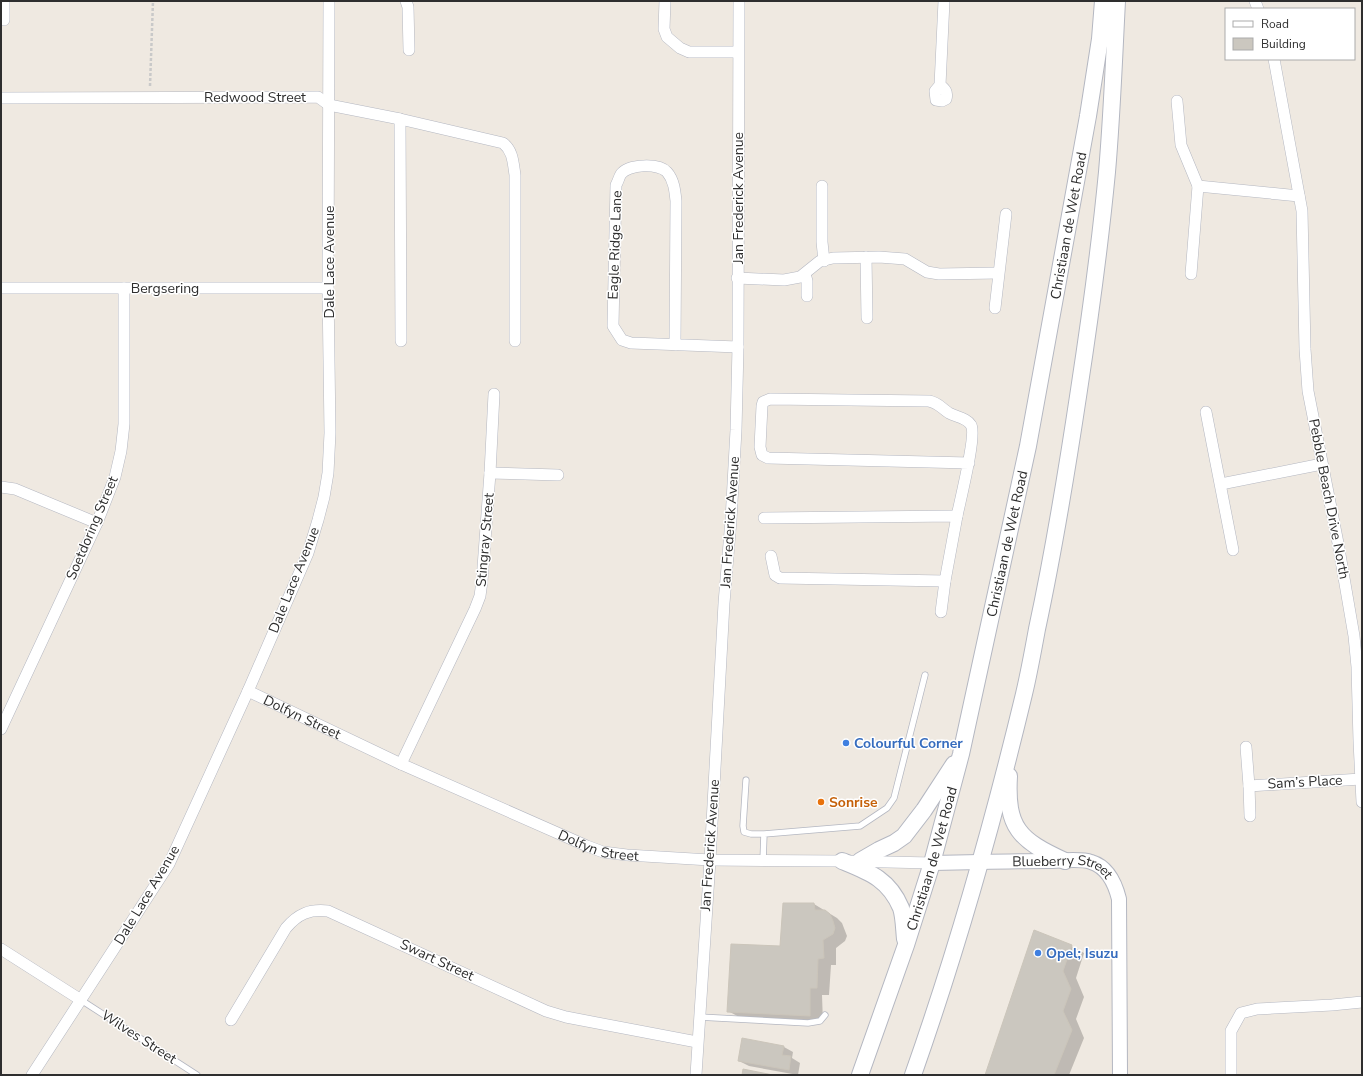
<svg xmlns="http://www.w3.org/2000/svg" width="1363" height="1076" viewBox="0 0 1363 1076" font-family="'Nunito Sans',sans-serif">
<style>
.shadow{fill:#0003}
.building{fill:#cbc7bf;stroke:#cbc5ba}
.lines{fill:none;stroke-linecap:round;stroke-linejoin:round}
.service-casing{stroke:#b4b7c1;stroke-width:7}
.minor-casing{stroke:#b4b7c1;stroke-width:12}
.tertiary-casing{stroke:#b4b7c1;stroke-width:16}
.secondary-casing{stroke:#b4b7c1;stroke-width:18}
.path{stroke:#c9c9c9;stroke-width:2.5;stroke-dasharray:3 2;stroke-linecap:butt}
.service{stroke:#fff;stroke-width:5.5}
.minor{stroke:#fff;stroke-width:11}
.tertiary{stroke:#fff;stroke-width:14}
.secondary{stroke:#fff;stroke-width:16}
.shop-dot{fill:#3f7fe0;stroke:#fff;stroke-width:1.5}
.food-dot{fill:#e8710a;stroke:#fff;stroke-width:1.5}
.labels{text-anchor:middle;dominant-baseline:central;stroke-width:3;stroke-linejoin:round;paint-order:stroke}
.street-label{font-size:14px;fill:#2e2e2e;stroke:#fff}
.shop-label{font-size:14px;font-weight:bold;fill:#366cbe;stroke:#fff;text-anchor:start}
.food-label{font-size:14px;font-weight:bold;fill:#c56008;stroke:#fff;text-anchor:start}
</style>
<rect width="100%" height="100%" fill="#efe9e1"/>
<path class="shadow" d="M 814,904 L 837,918 L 842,923 L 847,936 L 845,941 L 836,948 L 836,965 L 831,965 L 829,995 L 822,995 L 823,1023 L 741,1018 L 728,1011 L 781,947 Z
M 1071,946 L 1084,953 L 1076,978 L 1084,997 L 1076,1019 L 1084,1038 L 1069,1075 L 986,1075 Z
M 784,1047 L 793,1052 L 792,1058 L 800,1063 L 798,1075 L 749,1066 L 739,1061 Z"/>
<path class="building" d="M 783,903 L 814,903 L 815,910 L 825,910 L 830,914 L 833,921 L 835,928 L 833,934 L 823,940 L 824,958 L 818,959 L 817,988 L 810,988 L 810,1016 L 727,1012 L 731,944 L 780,946 Z
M 1034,930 L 1072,945 L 1063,971 L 1071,989 L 1063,1011 L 1072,1030 L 1054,1075 L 985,1075 Z
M 742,1038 L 784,1046 L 782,1055 L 791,1056 L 789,1070 L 738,1061 Z
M 743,1069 L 773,1075 L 742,1075 Z"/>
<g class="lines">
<defs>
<path id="service" d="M 746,780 L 743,826 L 744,832 L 751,834 L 764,834
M 763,861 L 764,834 L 860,826 L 887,808 L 894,798 L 925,675
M 81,1000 L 197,1075
M 699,1017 L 808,1023 L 820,1021 L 825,1015"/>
<g id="minor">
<path d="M 406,1 L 408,7 L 409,50"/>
<path d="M 665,1 L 664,29 L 667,37 L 680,48 L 689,52 L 738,52"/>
<path d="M 1255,1 L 1258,9"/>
<path d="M 4,20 L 4,1"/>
<path d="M 1274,59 L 1302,211 L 1305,349 L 1308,391 L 1338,543 L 1354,636 L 1357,667 L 1359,741 L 1362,802"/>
<path d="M 940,85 C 945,89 948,92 946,99 L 942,101 L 936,100 L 935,91 L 940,85 L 944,1"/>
<path d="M 1,98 L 318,97 L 329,105 L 400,119 L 503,143 C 513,151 513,162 515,175 L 515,341"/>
<path d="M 1177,101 L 1181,145 L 1198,186"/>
<path d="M 400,119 L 401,341"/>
<path d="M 822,186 L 822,242 L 824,261"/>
<path d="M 866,257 L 867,318"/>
<path d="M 805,274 L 807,281 L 807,296"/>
<path d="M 1191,274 L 1198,186 L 1299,196"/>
<path d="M 737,278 L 784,280 L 800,277 L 820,261 L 833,258 L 879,257 L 905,259 L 927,272 L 939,274 L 998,273"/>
<path d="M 1,288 L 328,288"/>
<path d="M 995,308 L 1006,214"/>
<path d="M 675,345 L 676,201 C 675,191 674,180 667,172 C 659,163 628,164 621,174 C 619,177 618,182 616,185 L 613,326 L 622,340 L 631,343 L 738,347"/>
<path d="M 1206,412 L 1233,550"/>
<path d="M 490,473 L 558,475"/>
<path d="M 1221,484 L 1322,464"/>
<path d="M 1,487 L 15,489 L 97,523"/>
<path d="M 957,516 C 960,501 977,434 971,425 C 967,418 956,417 949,413 C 941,408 939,403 929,401 L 770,399 L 763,402 L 762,406 L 760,447 L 762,455 L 768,458 L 969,463"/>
<path d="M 764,518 L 957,516 L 945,581 L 780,578 L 775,575 L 771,556"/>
<path d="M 941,612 L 945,581"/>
<path id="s1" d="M 248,691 L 401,764 L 587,846 L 603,852 L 627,855 L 710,860 L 842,861 L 932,863"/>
<path d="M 1,729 L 97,523 L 115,477 L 121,451 L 124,424 L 124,288"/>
<path d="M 1246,747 L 1249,786 L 1250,816"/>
<path d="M 401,764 L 475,609 L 480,596 L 482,581 L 490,473 L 494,394"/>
<path d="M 1249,786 L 1361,779"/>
<path d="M 1,949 L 81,1000"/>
<path d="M 231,1020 L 286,928 C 298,914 309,909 328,911 L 546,1011 L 566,1017 L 697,1042"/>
<path d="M 32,1075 L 169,864 L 248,691 L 308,553 L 318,520 L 324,497 L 328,473 L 330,433 L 328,288 L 329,1"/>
<path d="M 696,1075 L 710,860 L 724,603 L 731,520 L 736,430 L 738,347 L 739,1"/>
<path d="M 1231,1075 L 1231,1031 L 1241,1013 L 1257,1009 L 1332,1005 L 1362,1002"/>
</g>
<g id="tertiary">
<path id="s2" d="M 932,863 C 971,862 1010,861 1048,861 C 1060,861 1080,858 1091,862 C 1108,867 1115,883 1119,899 L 1120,1075"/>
</g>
<g id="secondary">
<path d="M 1009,776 C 1006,828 1019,840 1065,861"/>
<path d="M 842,861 C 869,872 889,879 901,908 C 904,917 904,930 905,939"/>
<path d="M 860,861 L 879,850 L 894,843 L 904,836 L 924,810 L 954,764"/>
<path id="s3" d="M 860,1075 L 906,945 L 932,863 L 961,754 L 1028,446 L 1088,116 L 1100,39 L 1103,1"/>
<path d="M 913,1075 C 957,950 993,823 1024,694 C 1029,673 1033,651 1037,629 C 1054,550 1067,470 1079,390 C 1090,318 1100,245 1107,172 C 1112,115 1114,58 1117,1"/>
</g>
</defs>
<use href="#service" class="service-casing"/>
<use href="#minor" class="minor-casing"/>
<use href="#tertiary" class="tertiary-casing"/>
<use href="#secondary" class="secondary-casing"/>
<path class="path" d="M 150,86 L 153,1"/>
<use href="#service" class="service"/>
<use href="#minor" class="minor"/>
<use href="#tertiary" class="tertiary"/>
<use href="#secondary" class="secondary"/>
</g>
<g class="shop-dot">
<circle cx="846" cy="743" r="4"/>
<circle cx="1038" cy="953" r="4"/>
</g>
<circle class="food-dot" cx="821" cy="802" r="4"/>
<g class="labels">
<g class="street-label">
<text x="255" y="97">Redwood Street</text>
<text transform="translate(738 198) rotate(-90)">Jan Frederick Avenue</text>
<text stroke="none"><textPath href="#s3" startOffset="876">Christiaan de Wet Road</textPath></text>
<text transform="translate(615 245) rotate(-88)">Eagle Ridge Lane</text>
<text transform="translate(329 262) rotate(-90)">Dale Lace Avenue</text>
<text x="165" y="288">Bergsering</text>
<text transform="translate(1329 499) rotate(79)">Pebble Beach Drive North</text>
<text transform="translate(730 522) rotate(-86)">Jan Frederick Avenue</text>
<text transform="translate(92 528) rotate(-67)">Soetdoring Street</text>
<text transform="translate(485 540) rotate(-85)">Stingray Street</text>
<text stroke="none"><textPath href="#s3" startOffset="552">Christiaan de Wet Road</textPath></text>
<text transform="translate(294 580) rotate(-68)">Dale Lace Avenue</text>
<text stroke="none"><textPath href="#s1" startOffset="60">Dolfyn Street</textPath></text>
<text transform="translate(1305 782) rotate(-3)">Sam’s Place</text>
<text stroke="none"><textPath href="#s1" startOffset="384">Dolfyn Street</textPath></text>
<text transform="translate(710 845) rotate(-86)">Jan Frederick Avenue</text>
<text stroke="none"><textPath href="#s3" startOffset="228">Christiaan de Wet Road</textPath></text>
<text stroke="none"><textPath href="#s2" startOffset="132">Blueberry Street</textPath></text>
<text transform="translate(147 895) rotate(-59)">Dale Lace Avenue</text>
<text transform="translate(437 960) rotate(25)">Swart Street</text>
<text transform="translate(139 1037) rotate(33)">Wilves Street</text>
</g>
<g class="shop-label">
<text x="854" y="743">Colourful Corner</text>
<text x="1046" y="953">Opel; Isuzu</text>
</g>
<g class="food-label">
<text x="829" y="802">Sonrise</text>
</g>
</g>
<rect width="1363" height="1076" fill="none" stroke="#2e2e2e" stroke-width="4"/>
<rect x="1225" y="8" width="130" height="52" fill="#ffffff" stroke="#ababab"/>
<rect x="1233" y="21" width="20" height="6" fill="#ffffff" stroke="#ababab"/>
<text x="1261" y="28" font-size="12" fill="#2e2e2e">Road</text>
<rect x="1233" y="38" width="20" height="12" fill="#cbc7bf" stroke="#ababab"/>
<text x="1261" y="48" font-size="12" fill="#2e2e2e">Building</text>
</svg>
